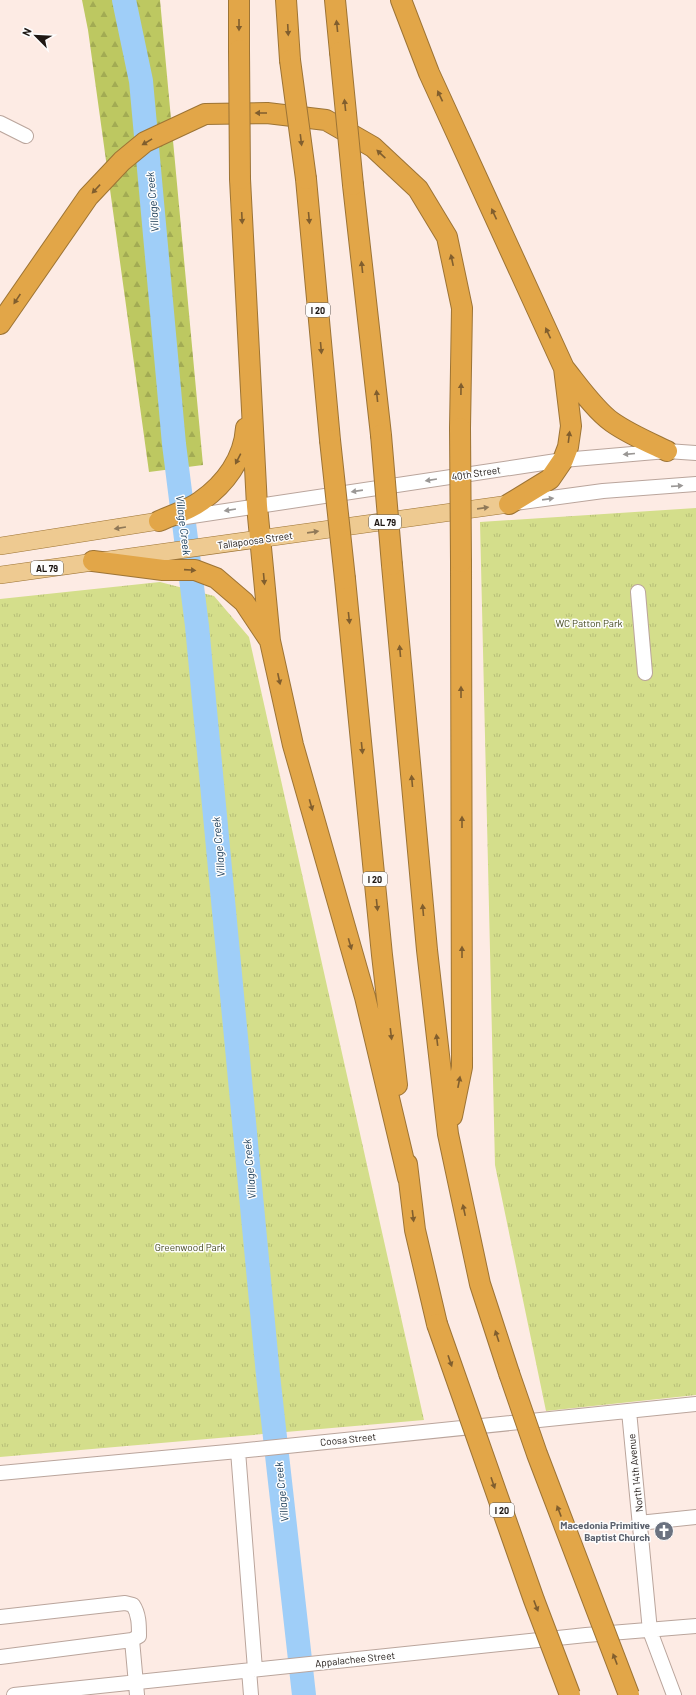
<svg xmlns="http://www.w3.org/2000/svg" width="696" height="1695" viewBox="0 0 696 1695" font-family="Barlow,sans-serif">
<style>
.forest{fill:url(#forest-firs)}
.park{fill:url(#park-tufts)}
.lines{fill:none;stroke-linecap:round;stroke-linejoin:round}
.river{stroke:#9fcef8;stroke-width:24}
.minor-casing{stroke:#baa59c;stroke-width:16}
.major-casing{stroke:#9d7435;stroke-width:18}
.highway-casing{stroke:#9d7435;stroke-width:22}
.minor{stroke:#fff;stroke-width:14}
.major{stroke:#eeca91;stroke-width:17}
.highway{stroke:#e2a648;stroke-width:20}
.highway-bridge-casing{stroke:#9d7435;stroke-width:22;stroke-linecap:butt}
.highway-bridge{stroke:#e2a648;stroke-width:20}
.oneway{fill:#805e2e}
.oneway2{fill:#9a9795}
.oneway3{fill:#907958}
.labels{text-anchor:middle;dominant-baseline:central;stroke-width:3;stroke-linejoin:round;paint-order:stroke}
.shield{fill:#fdfdfd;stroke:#615c59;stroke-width:1}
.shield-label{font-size:9px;font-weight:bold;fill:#1e1713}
.street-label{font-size:10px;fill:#1e1713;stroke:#fdfdfd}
.park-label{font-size:10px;fill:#43481d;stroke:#fdfdfd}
.worship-label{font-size:10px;font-weight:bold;fill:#5b616d;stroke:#fdfdfd;text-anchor:end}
.water-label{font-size:11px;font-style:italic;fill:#153753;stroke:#fdfdfd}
</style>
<defs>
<pattern id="forest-firs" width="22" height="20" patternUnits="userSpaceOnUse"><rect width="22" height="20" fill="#bdc861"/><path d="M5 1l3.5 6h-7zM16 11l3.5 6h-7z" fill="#a2ab53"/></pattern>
<pattern id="park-tufts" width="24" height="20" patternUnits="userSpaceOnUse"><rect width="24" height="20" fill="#d4de8b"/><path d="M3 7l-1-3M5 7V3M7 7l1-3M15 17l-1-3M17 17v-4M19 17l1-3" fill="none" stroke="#b6be77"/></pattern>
</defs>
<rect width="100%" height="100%" fill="#fdebe4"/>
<path class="forest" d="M 82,0 L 160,0 L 203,465 L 149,472 L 88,30 Z"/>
<path class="park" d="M 696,508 L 696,1395 L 546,1411 L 495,1165 L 480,522 Z
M 160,582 L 214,596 L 249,637 L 424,1420 L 0,1457 L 0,599 Z"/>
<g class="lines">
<path class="river" d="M 124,0 L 141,81 L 174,444 L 197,626 L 268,1375 L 304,1695"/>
<defs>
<path id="minor" d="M 0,123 L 26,136
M 515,503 L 603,491 L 696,484
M 179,518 L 563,460 L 667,451 L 696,453
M 638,592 L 645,673
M 629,1411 L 650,1631 L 674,1695
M 238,1451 L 255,1669
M 0,1473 L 238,1451 L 696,1404
M 639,1523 L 696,1517
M 0,1617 L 125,1603 L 133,1605 C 139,1614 139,1625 139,1636 L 132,1640 L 0,1657
M 132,1640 L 137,1695
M 249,1670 L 251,1695
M 14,1695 L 586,1635 L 696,1626"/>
<path id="major" d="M 0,546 L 159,521
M 0,575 L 509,504"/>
<path id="highway" d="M 239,0 L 239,50
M 286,0 L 290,60
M 335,0 L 340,52
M 401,0 L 429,73 L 564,368 C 577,384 595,410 612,422 C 629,434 648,442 667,451
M 240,179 L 257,506 L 270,641 L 293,745 L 365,997 L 408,1178
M 306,179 L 330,440
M 353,185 L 381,435
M 0,324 L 88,197 L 122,161 L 145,142 L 205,114 L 267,113 L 326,120 L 373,147 L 418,189 L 447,237 L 462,308 L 460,428
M 509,504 L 550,479 L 563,460 L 568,447 L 571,426 L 564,368
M 159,521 C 172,515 189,510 201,501 C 225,484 244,459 246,428
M 93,561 L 163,570 L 195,570 L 216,578 L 244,602 L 268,638
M 392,565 L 427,950 L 448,1134 L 480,1284 L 509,1373
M 345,579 L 382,955 L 397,1085
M 452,1116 L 462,1067 L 461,562
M 407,1164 L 415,1230 L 437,1324"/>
</defs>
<use href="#minor" class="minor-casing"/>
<use href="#major" class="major-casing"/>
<use href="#highway" class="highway-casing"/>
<use href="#minor" class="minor"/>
<use href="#major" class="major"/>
<use href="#highway" class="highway"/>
<defs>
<path id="highway-bridge" d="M 239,50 L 240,179
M 340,52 L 353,185
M 290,60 L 306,179
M 460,428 L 461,562
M 381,435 L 392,565
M 330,440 L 345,579
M 437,1324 L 534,1600 L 570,1695
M 509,1373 L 537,1454 L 629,1695"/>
</defs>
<use href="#highway-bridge" class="highway-bridge-casing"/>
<use href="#highway-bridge" class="highway-bridge"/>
</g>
<defs><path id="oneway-solid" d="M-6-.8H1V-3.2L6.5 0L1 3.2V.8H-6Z"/></defs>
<g class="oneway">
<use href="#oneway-solid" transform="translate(239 25) rotate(90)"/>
<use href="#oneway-solid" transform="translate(337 26) rotate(-96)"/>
<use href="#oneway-solid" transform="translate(288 30) rotate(87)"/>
<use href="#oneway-solid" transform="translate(440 96) rotate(-115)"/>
<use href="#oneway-solid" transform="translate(345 105) rotate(-96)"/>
<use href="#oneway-solid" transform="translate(261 113) rotate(180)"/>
<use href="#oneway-solid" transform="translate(301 140) rotate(83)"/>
<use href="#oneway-solid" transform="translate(147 142) rotate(149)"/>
<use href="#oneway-solid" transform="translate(381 154) rotate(-137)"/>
<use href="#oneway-solid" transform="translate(96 189) rotate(133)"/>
<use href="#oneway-solid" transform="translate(494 214) rotate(-115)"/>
<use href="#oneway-solid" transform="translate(242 218) rotate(87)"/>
<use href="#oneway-solid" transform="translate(309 218) rotate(85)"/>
<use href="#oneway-solid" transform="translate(452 260) rotate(-102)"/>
<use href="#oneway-solid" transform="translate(362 267) rotate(-96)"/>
<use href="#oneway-solid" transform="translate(17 299) rotate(124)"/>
<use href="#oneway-solid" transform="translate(548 333) rotate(-115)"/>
<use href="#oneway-solid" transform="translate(321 348) rotate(85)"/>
<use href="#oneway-solid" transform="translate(461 389) rotate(-89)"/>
<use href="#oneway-solid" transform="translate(377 396) rotate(-96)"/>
<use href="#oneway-solid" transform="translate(569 437) rotate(-83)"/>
<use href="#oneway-solid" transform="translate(238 459) rotate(117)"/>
<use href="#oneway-solid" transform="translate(190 570) rotate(4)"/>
<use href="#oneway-solid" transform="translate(264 579) rotate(85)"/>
<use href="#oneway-solid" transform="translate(349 618) rotate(84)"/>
<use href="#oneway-solid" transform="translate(400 651) rotate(-95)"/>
<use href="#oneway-solid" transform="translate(279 679) rotate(78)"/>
<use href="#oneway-solid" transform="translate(461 692) rotate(-90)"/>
<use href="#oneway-solid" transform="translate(362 748) rotate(84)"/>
<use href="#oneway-solid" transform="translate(412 781) rotate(-95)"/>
<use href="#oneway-solid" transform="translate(311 805) rotate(74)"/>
<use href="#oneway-solid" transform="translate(462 822) rotate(-90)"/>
<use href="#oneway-solid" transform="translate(377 905) rotate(84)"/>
<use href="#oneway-solid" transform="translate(423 910) rotate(-95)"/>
<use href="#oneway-solid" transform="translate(350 944) rotate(74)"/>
<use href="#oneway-solid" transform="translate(462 952) rotate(-90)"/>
<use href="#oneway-solid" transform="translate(391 1034) rotate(83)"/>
<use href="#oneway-solid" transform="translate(437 1040) rotate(-97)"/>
<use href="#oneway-solid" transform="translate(459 1082) rotate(-79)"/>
<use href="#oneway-solid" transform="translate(464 1210) rotate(-102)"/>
<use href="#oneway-solid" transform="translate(413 1216) rotate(83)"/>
<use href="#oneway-solid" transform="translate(497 1336) rotate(-108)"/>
<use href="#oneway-solid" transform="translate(450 1361) rotate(71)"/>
<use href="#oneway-solid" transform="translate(493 1483) rotate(71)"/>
<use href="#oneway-solid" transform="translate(559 1511) rotate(-111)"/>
<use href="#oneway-solid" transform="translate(536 1606) rotate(69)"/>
<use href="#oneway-solid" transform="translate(615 1659) rotate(-111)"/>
</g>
<g class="oneway2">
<use href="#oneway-solid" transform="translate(629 454) rotate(175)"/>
<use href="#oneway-solid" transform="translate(431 480) rotate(171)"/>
<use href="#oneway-solid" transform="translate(677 486) rotate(-4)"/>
<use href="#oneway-solid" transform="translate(357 491) rotate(172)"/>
<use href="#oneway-solid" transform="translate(548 499) rotate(-8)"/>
<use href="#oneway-solid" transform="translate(230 510) rotate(171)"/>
</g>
<g class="oneway3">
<use href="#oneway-solid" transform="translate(483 508) rotate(-8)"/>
<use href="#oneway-solid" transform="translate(120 528) rotate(171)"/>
<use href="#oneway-solid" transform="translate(313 532) rotate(-8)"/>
</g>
<defs>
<symbol id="church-disc" viewBox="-11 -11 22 22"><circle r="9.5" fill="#6b7280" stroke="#fdfdfd"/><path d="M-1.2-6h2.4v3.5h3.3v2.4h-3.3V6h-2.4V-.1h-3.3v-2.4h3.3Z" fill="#fff"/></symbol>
</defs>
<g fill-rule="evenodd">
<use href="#church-disc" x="653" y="1520" width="22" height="22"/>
</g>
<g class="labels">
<g class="shield">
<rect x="306" y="303" width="24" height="14" rx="3"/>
<rect x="369" y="515" width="32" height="14" rx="3"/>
<rect x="31" y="561" width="32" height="14" rx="3"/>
<rect x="363" y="872" width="24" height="14" rx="3"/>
<rect x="490" y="1503" width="24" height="14" rx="3"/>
</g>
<g class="shield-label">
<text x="318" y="310">I 20</text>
<text x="385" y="522">AL 79</text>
<text x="47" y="568">AL 79</text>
<text x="375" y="879">I 20</text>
<text x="502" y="1510">I 20</text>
</g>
<g class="street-label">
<text transform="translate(476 473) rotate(-9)">40th Street</text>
<text transform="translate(255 540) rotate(-8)">Tallapoosa Street</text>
<text transform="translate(348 1439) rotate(-6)">Coosa Street</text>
<text transform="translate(635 1473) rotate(-96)">North 14th Avenue</text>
<text transform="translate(355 1659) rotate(-6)">Appalachee Street</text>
</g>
<g class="park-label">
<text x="589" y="623">WC Patton Park</text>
<text x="190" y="1247">Greenwood Park</text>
</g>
<g class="worship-label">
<text x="650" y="1525">Macedonia Primitive<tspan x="650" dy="12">Baptist Church</tspan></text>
</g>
<g class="water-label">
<text transform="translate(152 202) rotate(-95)">Village Creek</text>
<text transform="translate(184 525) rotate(83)">Village Creek</text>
<text transform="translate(218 847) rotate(-95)">Village Creek</text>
<text transform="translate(249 1169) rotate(-95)">Village Creek</text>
<text transform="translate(281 1492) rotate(-96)">Village Creek</text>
</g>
</g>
<g transform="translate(36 36) rotate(294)" stroke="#fdfdfd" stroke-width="3" paint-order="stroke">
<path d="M0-3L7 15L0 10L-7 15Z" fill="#1e1713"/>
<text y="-6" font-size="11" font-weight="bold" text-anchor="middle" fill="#1e1713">N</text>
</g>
</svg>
